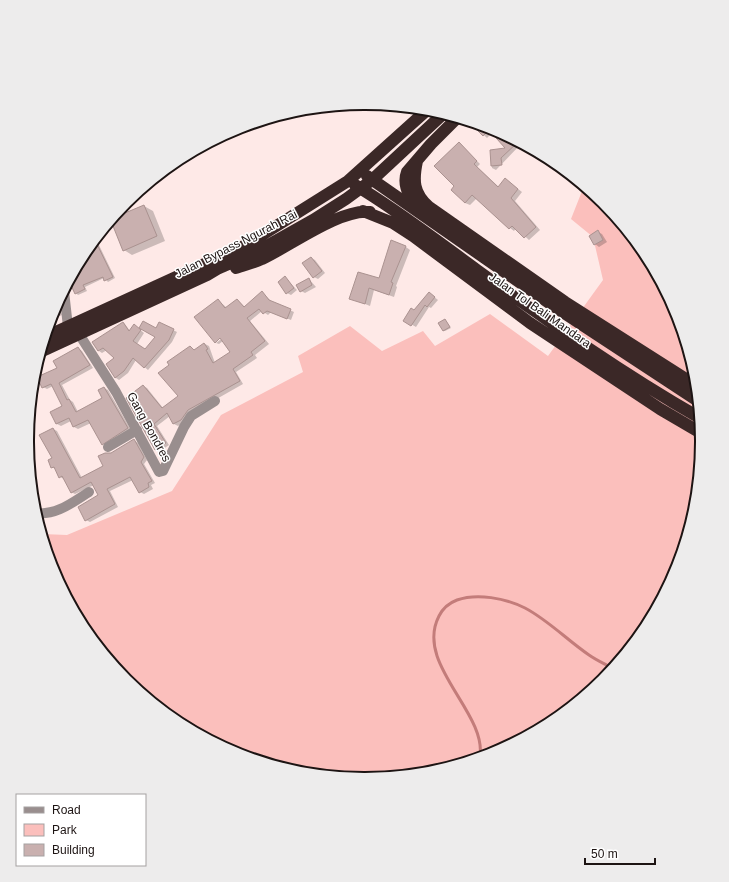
<svg xmlns="http://www.w3.org/2000/svg" width="729" height="882" viewBox="0 0 729 882" font-family="Helvetica,sans-serif">
<style>
.green{fill:#fbbfbc}
.shadow{fill:#0003}
.lines{fill:none;stroke-linecap:round;stroke-linejoin:round}
.stream{stroke:#c37c7a;stroke-width:3}
.building{fill:#c9b0af;stroke:#aa9290}
.minor{stroke:#998e8e;stroke-width:10}
.highway{stroke:#3b2827;stroke-width:12}
.labels{text-anchor:middle;dominant-baseline:central;stroke-width:3;stroke-linejoin:round;paint-order:stroke}
.street-label{font-size:12px;fill:#1d1413;stroke:#fff}
.rim{fill:none;stroke:#1d1413;stroke-width:2}
</style>
<rect width="100%" height="100%" fill="#fee9e7"/>
<path class="green" d="M 584,186 L 603,203 L 645,254 L 676,312 L 696,375 L 702,441 L 695,507 L 676,570 L 645,629 L 603,680 L 552,722 L 493,753 L 430,772 L 364,778 L 298,772 L 235,753 L 177,721 L 126,679 L 84,628 L 53,570 L 42,534 L 67,535 L 172,491 L 221,415 L 303,372 L 298,356 L 350,326 L 382,351 L 423,331 L 435,346 L 490,314 L 548,356 L 603,280 L 593,237 L 571,219 Z"/>
<path class="shadow" d="M 475,127 L 495,130 L 487,138 Z
M 502,133 L 521,144 L 496,170 L 492,168 L 491,151 L 507,149 Z
M 459,143 L 480,164 L 477,167 L 499,187 L 509,182 L 522,192 L 515,201 L 540,230 L 529,240 L 516,228 L 514,231 L 510,228 L 477,198 L 470,205 L 465,203 L 455,186 Z
M 540,154 L 548,158 L 546,159 Z
M 144,206 L 153,211 L 165,241 L 132,255 L 124,250 L 112,220 Z
M 598,232 L 602,234 L 607,242 L 599,247 L 595,244 L 590,236 Z
M 96,239 L 115,278 L 108,282 L 104,278 L 85,287 L 87,291 L 78,295 L 76,293 L 84,253 Z
M 406,247 L 410,250 L 396,286 L 397,287 L 394,297 L 374,290 L 370,306 L 350,298 L 379,280 Z
M 311,258 L 315,260 L 325,273 L 318,279 L 314,277 Z
M 285,278 L 297,290 L 291,295 L 287,293 Z
M 309,279 L 316,287 L 305,293 L 301,291 Z
M 262,292 L 272,302 L 294,312 L 291,320 L 271,312 L 268,315 L 262,311 L 250,321 L 269,344 L 255,355 L 257,358 L 236,372 L 243,384 L 192,413 L 185,422 L 178,426 L 174,424 L 170,416 L 157,426 L 169,445 L 159,452 L 155,449 L 143,386 L 147,388 L 163,408 L 179,396 L 190,347 L 195,350 L 205,344 L 209,346 L 215,363 L 231,353 L 223,341 L 219,344 L 216,343 L 225,336 L 218,300 L 227,308 L 237,300 L 245,307 Z
M 433,296 L 438,300 L 431,308 L 429,307 L 416,327 L 404,320 Z
M 58,303 L 62,315 L 52,319 L 51,319 L 53,312 Z
M 445,320 L 451,328 L 445,331 L 443,331 Z
M 124,323 L 130,331 L 138,328 L 144,333 L 137,344 L 145,350 L 157,336 L 156,329 L 173,330 L 177,332 L 172,342 L 148,370 L 136,360 L 128,373 L 119,380 L 116,378 L 107,364 L 115,358 L 107,350 L 102,353 L 99,351 Z
M 78,348 L 82,351 L 93,368 L 62,385 L 70,400 L 73,402 L 78,412 L 103,398 L 104,388 L 108,390 L 131,430 L 107,446 L 103,444 L 91,423 L 78,429 L 74,427 L 71,421 L 61,426 L 57,424 L 52,412 L 63,407 L 53,386 L 47,389 L 43,387 Z
M 53,429 L 57,431 L 82,478 L 105,466 L 112,454 L 134,440 L 138,443 L 147,460 L 144,464 L 155,483 L 151,485 L 153,489 L 144,494 L 140,492 L 133,480 L 110,491 L 118,507 L 90,522 L 86,520 L 99,496 L 94,485 L 75,494 L 71,492 L 64,479 L 60,477 L 57,470 L 52,467 Z"/>
<g class="lines">
<path class="stream" d="M 480,757 C 487,712 414,664 439,616 C 443,608 449,603 457,600 C 477,593 505,598 525,608 C 548,620 567,640 589,655 C 596,660 605,664 612,668"/>
</g>
<path class="building" d="M 468,121 L 494,129 L 518,142 L 501,158 L 502,165 L 491,166 L 490,150 L 505,148 L 489,130 L 483,136 Z
M 459,142 L 477,161 L 474,164 L 498,187 L 505,178 L 518,189 L 511,198 L 536,227 L 524,238 L 512,226 L 509,229 L 472,195 L 465,203 L 451,190 L 454,186 L 434,166 Z
M 144,205 L 157,236 L 123,251 L 111,221 L 113,218 Z
M 598,230 L 603,240 L 594,245 L 589,236 Z
M 95,240 L 113,277 L 104,281 L 103,277 L 83,285 L 85,289 L 75,294 L 69,281 L 84,253 Z
M 391,240 L 406,246 L 391,282 L 393,283 L 389,295 L 369,288 L 365,304 L 349,299 L 358,272 L 379,278 Z
M 311,257 L 322,271 L 313,278 L 302,263 Z
M 285,276 L 294,288 L 286,294 L 278,282 Z
M 309,278 L 312,285 L 300,292 L 296,285 Z
M 262,291 L 269,300 L 291,309 L 287,319 L 267,311 L 263,314 L 259,309 L 247,318 L 265,341 L 251,352 L 253,355 L 233,369 L 240,381 L 188,410 L 181,420 L 173,424 L 167,413 L 154,424 L 166,443 L 155,450 L 126,398 L 143,385 L 162,408 L 178,396 L 158,373 L 169,365 L 167,362 L 190,346 L 194,350 L 204,343 L 208,349 L 206,350 L 213,363 L 230,352 L 220,338 L 215,343 L 194,317 L 218,299 L 225,308 L 237,299 L 244,307 Z
M 429,292 L 435,297 L 427,307 L 425,305 L 411,326 L 403,321 L 411,308 L 414,310 Z
M 445,319 L 450,327 L 443,331 L 438,323 Z
M 143,321 L 156,328 L 159,322 L 174,329 L 169,340 L 144,368 L 133,358 L 124,371 L 115,378 L 106,364 L 114,358 L 103,348 L 98,351 L 92,342 L 123,322 L 129,331 L 134,324 L 141,330 L 133,341 L 145,349 L 155,337 L 139,328 Z
M 78,347 L 90,365 L 59,383 L 67,400 L 69,399 L 76,412 L 102,398 L 98,390 L 104,387 L 128,428 L 102,445 L 88,420 L 73,427 L 69,418 L 56,424 L 50,412 L 62,406 L 51,384 L 42,388 L 37,377 L 57,368 L 53,361 Z
M 53,428 L 80,478 L 103,466 L 98,456 L 105,453 L 111,453 L 134,439 L 144,457 L 141,462 L 152,481 L 148,483 L 149,487 L 139,493 L 130,477 L 107,489 L 115,504 L 85,521 L 78,507 L 98,495 L 91,482 L 71,493 L 62,476 L 59,478 L 54,467 L 51,468 L 48,460 L 52,458 L 39,435 Z"/>
<g class="lines">
<path class="minor" d="M 64,291 L 68,327
M 79,334 L 116,392 L 159,472 L 163,471 L 184,427 L 191,416 L 215,401
M 108,447 L 137,430
M 35,513 C 56,516 73,502 89,492"/>
<path class="highway" d="M 417,161 C 413,180 413,193 429,207 L 565,302 L 697,386
M 367,176 L 555,307 L 698,401
M 355,185 C 397,210 437,241 477,270 C 549,322 623,374 700,418
M 415,207 C 410,196 402,185 407,172 L 431,144 L 457,118
M 363,211 L 393,223 L 413,236 L 530,323 L 660,409 L 701,433
M 236,268 C 244,265 254,263 262,259 C 290,246 341,208 370,212
M 45,337 L 246,245 L 348,181 L 427,110
M 40,352 L 207,275 L 217,269 L 256,252 L 313,220 L 346,199 L 372,180 L 443,114"/>
</g>
<g class="labels">
<g class="street-label">
<text transform="translate(236 244) rotate(-27)">Jalan Bypass Ngurah Rai</text>
<text transform="translate(540 310) rotate(35)">Jalan Tol Bali Mandara</text>
<text transform="translate(149 427) rotate(61)">Gang Bondres</text>
</g>
</g>
<path d="M0 0H729V882H0ZM364 110H365A330 330 0 0 1 695 440V442A330 330 0 0 1 365 772H364A330 330 0 0 1 34 442V440A330 330 0 0 1 364 110Z" fill="#edecec" fill-rule="evenodd"/>
<path class="rim" d="M364 110H365A330 330 0 0 1 695 440V442A330 330 0 0 1 365 772H364A330 330 0 0 1 34 442V440A330 330 0 0 1 364 110Z"/>
<rect x="16" y="794" width="130" height="72" fill="#ffffff" stroke="#a5a1a1"/>
<rect x="24" y="807" width="20" height="6" fill="#998e8e" stroke="#a5a1a1"/>
<text x="52" y="814" font-size="12" fill="#1d1413">Road</text>
<rect x="24" y="824" width="20" height="12" fill="#fbbfbc" stroke="#a5a1a1"/>
<text x="52" y="834" font-size="12" fill="#1d1413">Park</text>
<rect x="24" y="844" width="20" height="12" fill="#c9b0af" stroke="#a5a1a1"/>
<text x="52" y="854" font-size="12" fill="#1d1413">Building</text>
<path d="M585 858v6h70v-6" fill="none" stroke="#1d1413" stroke-width="2"/>
<text x="591" y="858" font-size="12" fill="#1d1413" stroke="#ffffff" stroke-width="3" paint-order="stroke">50 m</text>
</svg>
